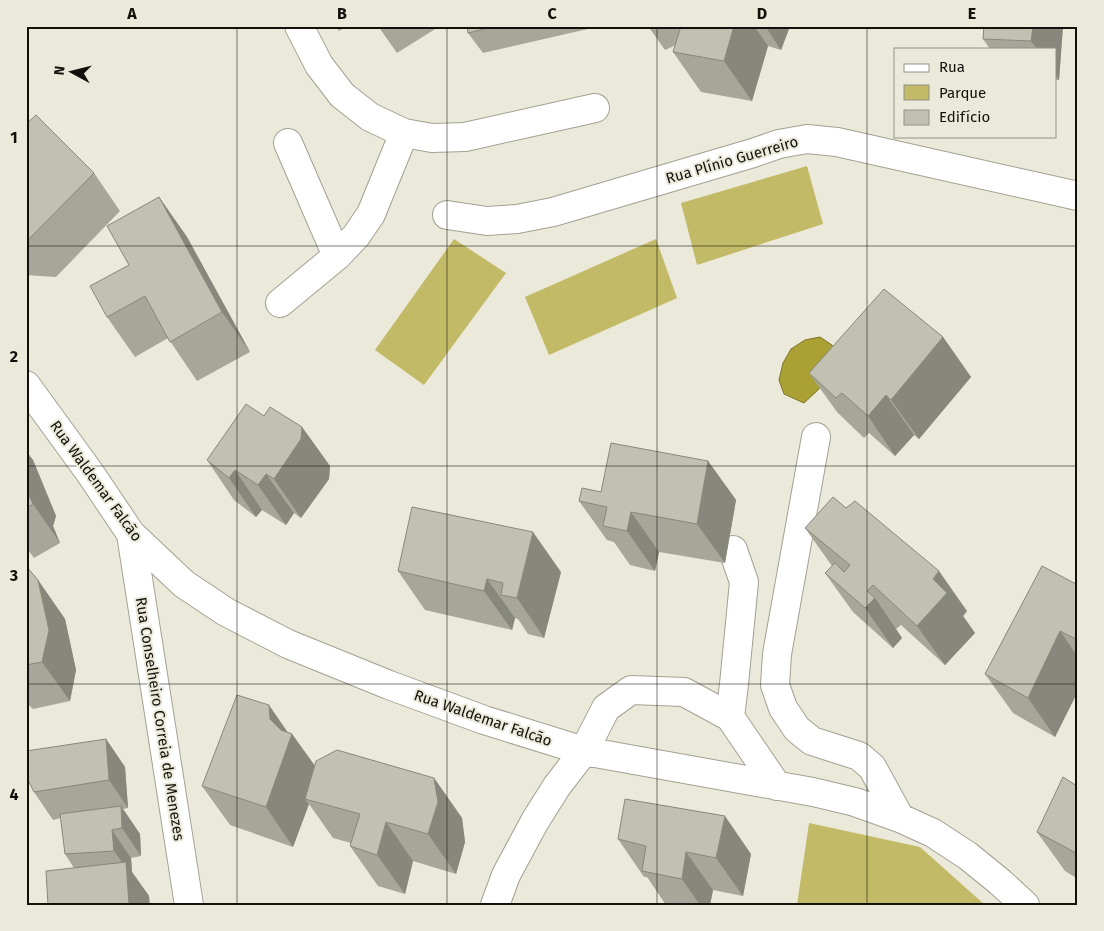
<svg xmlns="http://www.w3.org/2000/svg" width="1104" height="931" viewBox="0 0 1104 931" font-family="'Fira Sans',sans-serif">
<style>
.green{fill:#c2ba66}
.water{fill:#aba034;stroke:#7d7528}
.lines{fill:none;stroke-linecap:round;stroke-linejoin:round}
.minor-casing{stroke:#a3a192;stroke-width:30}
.minor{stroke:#fff;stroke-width:28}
.wall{fill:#a7a698}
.shaded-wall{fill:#88877c}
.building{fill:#c2c1b1;stroke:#88877c}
.grid{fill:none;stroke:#11100b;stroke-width:1;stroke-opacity:0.55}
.labels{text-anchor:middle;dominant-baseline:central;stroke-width:4;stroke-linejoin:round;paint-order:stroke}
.street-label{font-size:15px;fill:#11100b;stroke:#ebe9d9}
.neatline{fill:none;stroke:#11100b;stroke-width:2}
.grid-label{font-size:16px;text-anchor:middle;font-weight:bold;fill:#11100b}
</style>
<rect width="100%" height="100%" fill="#ebe9d9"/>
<path class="green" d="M 807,166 L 823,224 L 697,265 L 681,203 Z
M 454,239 L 506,273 L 424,385 L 375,350 Z
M 656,239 L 677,298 L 549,355 L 525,297 Z
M 809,823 L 920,847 L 985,905 L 797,905 Z"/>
<path class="water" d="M 820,337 L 832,345 L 838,359 L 834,370 L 819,389 L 804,403 L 784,394 L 779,380 L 783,363 L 791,349 L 805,340 Z"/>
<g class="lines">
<defs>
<path id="minor" d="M 299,26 L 319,65 L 342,95 L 370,117 L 404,133 L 432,138 L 465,137 L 595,108
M 288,143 L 337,256
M 447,215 L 487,221 L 517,219 L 553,212 L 753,153 L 779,144 L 807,139 L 837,142 L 1078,196
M 280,303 L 337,256 L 356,236 L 371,214 L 404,133
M 26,385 L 90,473 L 131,534 L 184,584 L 226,612 L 288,644 L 389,685 L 484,720 L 584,751 L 813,792 L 855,802 L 900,818 L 933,833 L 968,856 L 1000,882 L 1025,905
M 816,437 L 777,654 L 775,685 L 783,708 L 797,729 L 812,741 L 859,756 L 872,767 L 900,818
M 131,534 L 189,905
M 730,717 L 734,684 L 744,582 L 733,550
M 495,905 L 506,875 L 535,821 L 557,786 L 584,751 L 606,708 L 631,690 L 684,692 L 730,717 L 777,786"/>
</defs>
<use href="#minor" class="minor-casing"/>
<use href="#minor" class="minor"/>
</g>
<path class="wall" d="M 336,26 L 347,26 L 339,31 Z
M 378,26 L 440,26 L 397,53 Z
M 467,26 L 601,26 L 483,53 L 468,33 Z
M 648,26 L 790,26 L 781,50 L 768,46 L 752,101 L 701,92 L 673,52 L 676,45 L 665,50 Z
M 984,26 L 1063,26 L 1059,80 L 1055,80 L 1055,49 L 990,49 L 983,39 Z
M 26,124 L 94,173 L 120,211 L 56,277 L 26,275 Z
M 159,197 L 187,237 L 250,352 L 197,381 L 168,338 L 135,357 L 107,317 L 129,265 Z
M 943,337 L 971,377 L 919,439 L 914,435 L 895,456 L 869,433 L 864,438 L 837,412 L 809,373 Z
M 302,427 L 330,466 L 329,479 L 301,518 L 294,513 L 286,525 L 262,510 L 256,517 L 234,500 L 207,460 Z
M 26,451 L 33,460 L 56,516 L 53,526 L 60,543 L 34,558 L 26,547 Z
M 708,461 L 736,500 L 725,563 L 659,552 L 655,571 L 630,565 L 614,542 L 607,540 L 579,501 L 601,492 Z
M 805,528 L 967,611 L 963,616 L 975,633 L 945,665 L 901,625 L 896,629 L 902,638 L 893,648 L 853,612 L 825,573 L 832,566 Z
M 26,566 L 38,580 L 65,619 L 76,670 L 70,701 L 33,709 L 26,702 Z
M 398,571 L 561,572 L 544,638 L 528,634 L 518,619 L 515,618 L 512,630 L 425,610 Z
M 1078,585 L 1078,691 L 1055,737 L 1013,713 L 985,674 Z
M 288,732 L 292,734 L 315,766 L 434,778 L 462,818 L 465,842 L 456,874 L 413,861 L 405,894 L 378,886 L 350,846 L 351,843 L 333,838 L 309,804 L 293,847 L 230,825 L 202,786 Z
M 106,739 L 125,767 L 128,808 L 123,809 L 140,834 L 141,856 L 131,858 L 132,872 L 149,896 L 74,868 L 65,854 L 61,818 L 53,820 L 34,792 Z
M 1078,785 L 1078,879 L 1065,871 L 1037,832 Z
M 618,839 L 751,854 L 743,896 L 713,890 L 710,905 L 666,905 L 647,877 L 644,877 Z"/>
<path class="shaded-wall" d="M 734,26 L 754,26 L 768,46 L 752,101 L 724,61 Z
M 765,26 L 790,26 L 781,50 Z
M 1033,26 L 1063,26 L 1059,80 L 1055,75 L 1055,49 L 1037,49 L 1031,41 Z
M 159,197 L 187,237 L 250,352 L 222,312 Z
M 943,337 L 971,377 L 919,439 L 891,400 Z
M 886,395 L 914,435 L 895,456 L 868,416 Z
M 302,427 L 330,466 L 329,479 L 301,518 L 274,479 Z
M 26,451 L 33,460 L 56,516 L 53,526 L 60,543 L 33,504 L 26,489 Z
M 708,461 L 736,500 L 725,563 L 697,524 Z
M 235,470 L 262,510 L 256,517 L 229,478 Z
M 266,474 L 294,513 L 286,525 L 258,485 Z
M 631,512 L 659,552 L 655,571 L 627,531 Z
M 533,532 L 561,572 L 544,638 L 517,598 Z
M 939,571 L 967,611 L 963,616 L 975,633 L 945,665 L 917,626 L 933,579 Z
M 487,579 L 515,618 L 512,630 L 484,591 Z
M 38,580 L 65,619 L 76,670 L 70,701 L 42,662 Z
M 875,598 L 902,638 L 893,648 L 865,608 Z
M 1060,631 L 1078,657 L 1078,691 L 1055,737 L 1028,698 Z
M 269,705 L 291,737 L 292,734 L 320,773 L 305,799 L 309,804 L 293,847 L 266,807 L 270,719 Z
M 106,739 L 125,767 L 128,808 L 109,780 Z
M 434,778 L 462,818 L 465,842 L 456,874 L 428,834 Z
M 121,806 L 140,834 L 141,856 L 122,828 Z
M 725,816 L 751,854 L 743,896 L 716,858 Z
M 386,822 L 413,861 L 405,894 L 377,855 Z
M 112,830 L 131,858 L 132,872 L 149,896 L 150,905 L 129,905 L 126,868 L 114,851 Z
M 686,852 L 713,890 L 710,905 L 700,905 L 682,879 Z"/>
<path class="building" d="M 467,26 L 497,26 L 468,33 Z
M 681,26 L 734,26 L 724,61 L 673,52 Z
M 984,26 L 1033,26 L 1031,41 L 983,39 Z
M 36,115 L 94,173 L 29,239 L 26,239 L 26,124 Z
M 159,197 L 222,312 L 170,342 L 145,296 L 107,317 L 90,286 L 129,265 L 107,226 Z
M 884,289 L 943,337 L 891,400 L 886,395 L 868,416 L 842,393 L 836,398 L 809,373 Z
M 246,404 L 264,416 L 270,407 L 302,427 L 301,439 L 274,479 L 266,474 L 258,485 L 235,470 L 229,478 L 207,460 Z
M 611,443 L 708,461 L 697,524 L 631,512 L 627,531 L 603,526 L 607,507 L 579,501 L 582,488 L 601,492 Z
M 26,472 L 28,476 L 26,483 Z
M 26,489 L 33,504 L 26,508 Z
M 833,497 L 846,508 L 855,501 L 939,571 L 933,579 L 947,593 L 917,626 L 873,585 L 867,591 L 875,598 L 865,608 L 825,573 L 835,563 L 844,572 L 850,565 L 805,528 Z
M 412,507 L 533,532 L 517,598 L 501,595 L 503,583 L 487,579 L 484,591 L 398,571 Z
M 26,566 L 38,580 L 49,630 L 42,662 L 26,665 Z
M 1042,566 L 1078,585 L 1078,640 L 1060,631 L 1028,698 L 985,674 Z
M 237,695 L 269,705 L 270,719 L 281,730 L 292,734 L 266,807 L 202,786 Z
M 106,739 L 109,780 L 34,792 L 26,776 L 26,751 Z
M 337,750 L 434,778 L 438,802 L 428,834 L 386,822 L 377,855 L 350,846 L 360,814 L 305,799 L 316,761 Z
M 1063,777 L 1077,786 L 1078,785 L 1078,854 L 1037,832 Z
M 625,799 L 725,816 L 716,858 L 686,852 L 682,879 L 642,871 L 646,846 L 618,839 Z
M 121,806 L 122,828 L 112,830 L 114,851 L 65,854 L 60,814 Z
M 126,862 L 129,905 L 48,905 L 46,871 Z"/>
<path class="grid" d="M 237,26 L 237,905M 447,26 L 447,905M 657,26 L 657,905M 867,26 L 867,905M 26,246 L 1078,246M 26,466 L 1078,466M 26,684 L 1078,684"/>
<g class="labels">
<g class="street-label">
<text transform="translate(732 160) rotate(-16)">Rua Plínio Guerreiro</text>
<text transform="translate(96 481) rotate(54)">Rua Waldemar Falcão</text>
<text transform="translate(483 718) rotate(19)">Rua Waldemar Falcão</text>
<text transform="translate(160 719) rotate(81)">Rua Conselheiro Correia de Menezes</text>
</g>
</g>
<rect width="1104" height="931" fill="none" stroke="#ebe9d9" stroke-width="55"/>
<rect x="894" y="48" width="162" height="90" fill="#ebe9d9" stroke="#949287"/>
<rect x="904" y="64" width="25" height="8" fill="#ffffff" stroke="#949287"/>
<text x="939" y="72" font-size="15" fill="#11100b">Rua</text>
<rect x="904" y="85" width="25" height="15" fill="#c2ba66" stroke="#949287"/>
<text x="939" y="98" font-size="15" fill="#11100b">Parque</text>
<rect x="904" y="110" width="25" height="15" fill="#c2c1b1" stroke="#949287"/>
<text x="939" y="122" font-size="15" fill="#11100b">Edifício</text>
<g transform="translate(72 72) rotate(277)" stroke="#ebe9d9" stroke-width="4" paint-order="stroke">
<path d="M0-4L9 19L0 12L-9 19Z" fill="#11100b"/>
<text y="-8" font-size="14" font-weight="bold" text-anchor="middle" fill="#11100b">N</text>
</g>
<rect x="28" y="28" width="1048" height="876" class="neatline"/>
<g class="grid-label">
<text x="132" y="19">A</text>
<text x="342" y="19">B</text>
<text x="552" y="19">C</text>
<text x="762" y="19">D</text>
<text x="972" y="19">E</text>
<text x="14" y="143">1</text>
<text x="14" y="362">2</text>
<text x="14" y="581">3</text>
<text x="14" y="800">4</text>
</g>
</svg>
